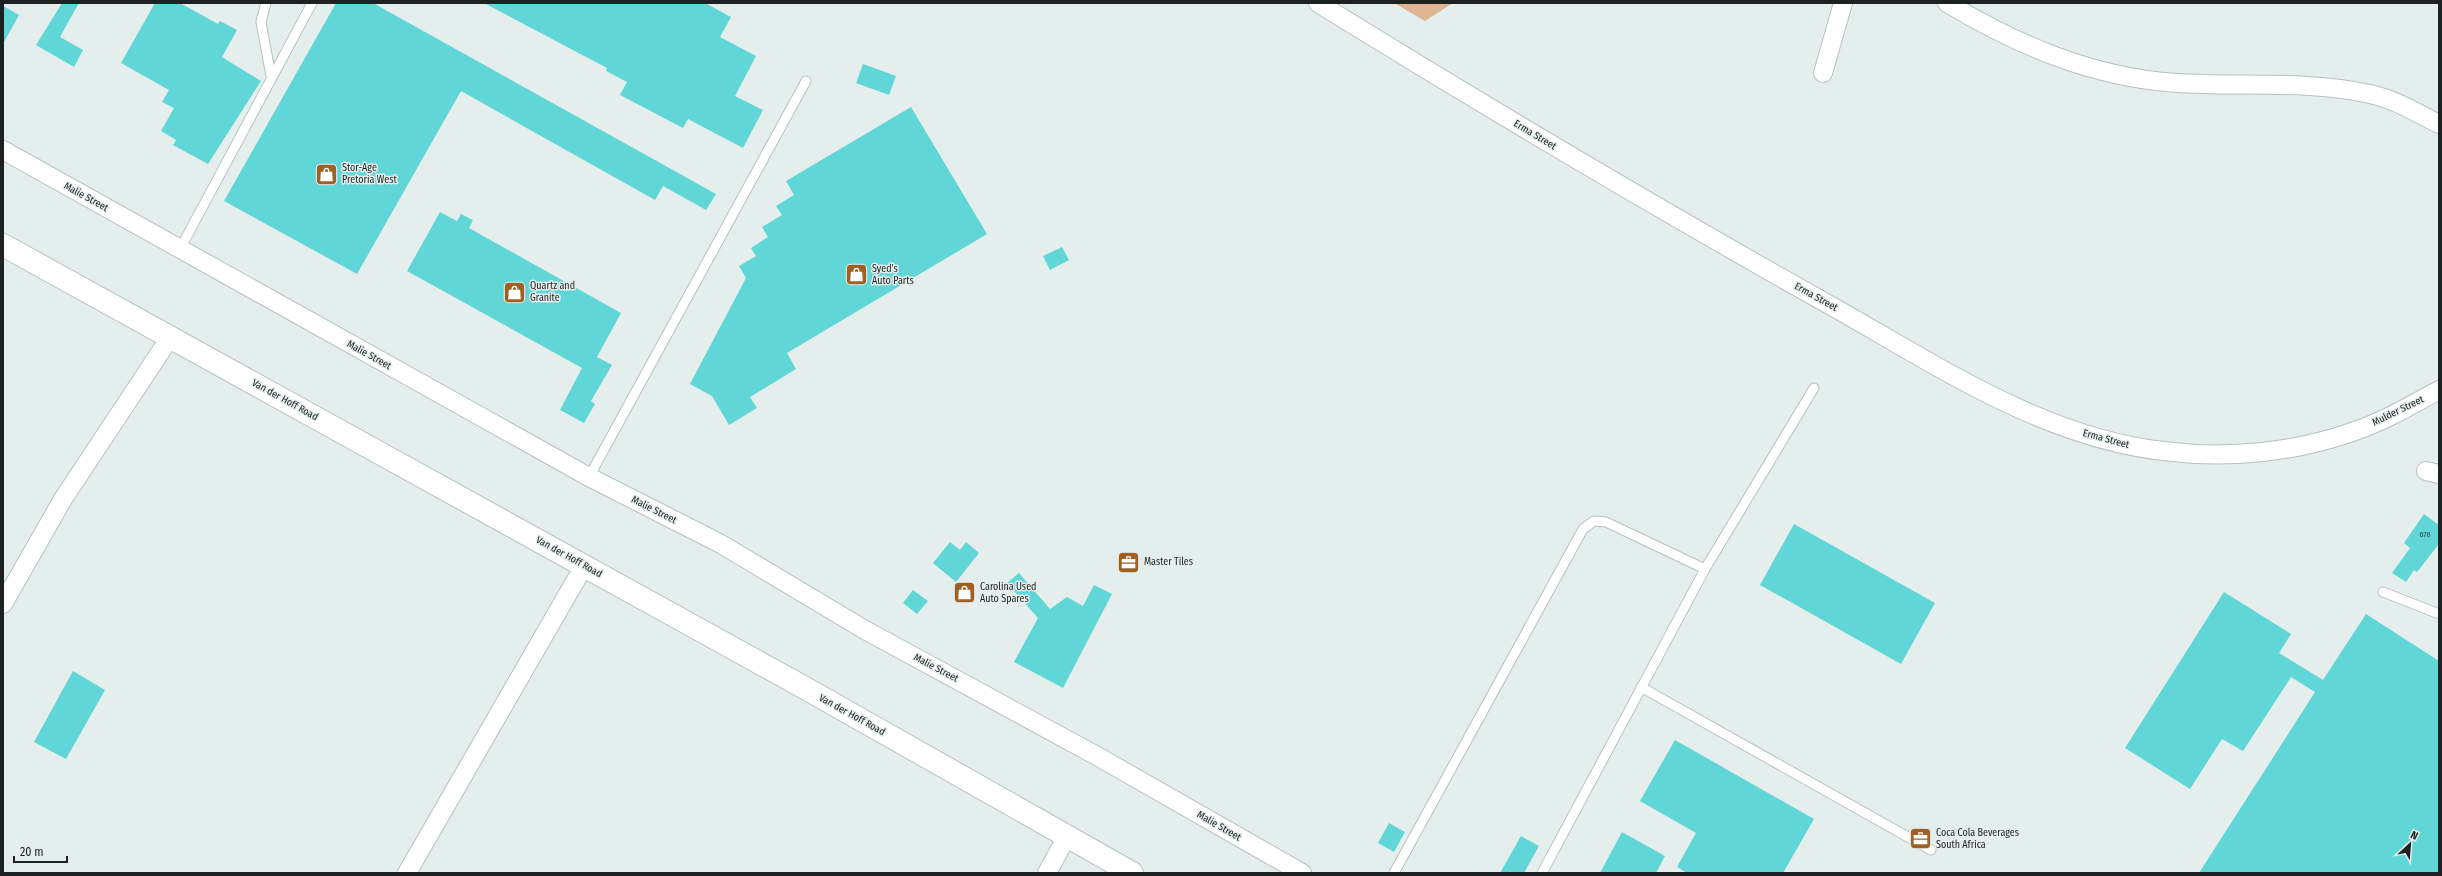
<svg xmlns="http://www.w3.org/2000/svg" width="2442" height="876" viewBox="0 0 2442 876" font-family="'Fira Sans Condensed',sans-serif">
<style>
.green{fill:#dfb594}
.building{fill:#61d6d6}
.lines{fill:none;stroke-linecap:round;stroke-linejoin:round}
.service-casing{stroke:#b7c0c0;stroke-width:11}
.minor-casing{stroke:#b7c0c0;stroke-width:20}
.secondary-casing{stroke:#b7c0c0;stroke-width:24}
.service{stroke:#fff;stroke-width:9}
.minor{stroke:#fff;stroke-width:18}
.secondary{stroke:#fff;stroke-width:22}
.labels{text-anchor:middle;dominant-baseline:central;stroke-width:3;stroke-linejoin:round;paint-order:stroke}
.number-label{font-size:8px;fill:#2f4e4e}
.street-label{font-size:10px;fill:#1e2121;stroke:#e4eeed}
.poi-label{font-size:10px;fill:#1e2121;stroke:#e4eeed;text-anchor:start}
</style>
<rect width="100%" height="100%" fill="#e4eeed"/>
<path class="green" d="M 1394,3 L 1453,3 L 1425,21 Z"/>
<path class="building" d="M 62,3 L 79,3 L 60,37 L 83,50 L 74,67 L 36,45 Z
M 155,3 L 180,3 L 218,24 L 220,21 L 237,30 L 222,57 L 261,81 L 208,164 L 173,145 L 176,140 L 161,131 L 174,108 L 162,102 L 169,90 L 121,63 Z
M 336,3 L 373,3 L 716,194 L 706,210 L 663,186 L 655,200 L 461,91 L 357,274 L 224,201 Z
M 484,3 L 705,3 L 731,17 L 720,37 L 756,56 L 735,96 L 763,110 L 743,148 L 688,119 L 683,128 L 620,95 L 627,82 L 606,71 L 607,68 Z
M 3,6 L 19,15 L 3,44 Z
M 863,64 L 896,76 L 889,95 L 856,83 Z
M 911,107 L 987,234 L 787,353 L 796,369 L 750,397 L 757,408 L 729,425 L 712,396 L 690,384 L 746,278 L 739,266 L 756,256 L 751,248 L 768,237 L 762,227 L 782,215 L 776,206 L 794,195 L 786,181 Z
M 440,212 L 457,221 L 461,214 L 473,220 L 469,228 L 621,313 L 597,357 L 612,365 L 591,401 L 595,404 L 584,423 L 560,410 L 582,368 L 407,271 Z
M 1062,247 L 1069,260 L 1050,270 L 1043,256 Z
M 2424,514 L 2439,525 L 2439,544 L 2417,572 L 2414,570 L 2406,582 L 2392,573 L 2410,548 L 2404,543 Z
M 1794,524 L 1935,603 L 1901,664 L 1760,585 Z
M 950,542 L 960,550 L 966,542 L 979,553 L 956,582 L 933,563 Z
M 1019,573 L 1050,609 L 1067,597 L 1083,606 L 1094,585 L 1112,594 L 1063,688 L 1014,662 L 1038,618 L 1007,583 Z
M 913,590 L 928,601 L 917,614 L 903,603 Z
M 2224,592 L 2291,634 L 2279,653 L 2323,680 L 2366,614 L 2439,661 L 2439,873 L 2199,873 L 2315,692 L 2291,677 L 2243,751 L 2222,739 L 2190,789 L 2125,748 Z
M 73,671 L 105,690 L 66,759 L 34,742 Z
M 1675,740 L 1814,819 L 1783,873 L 1687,873 L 1677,867 L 1696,833 L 1640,801 Z
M 1389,823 L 1405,832 L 1394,852 L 1378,843 Z
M 1622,832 L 1665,856 L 1656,873 L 1600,873 Z
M 1521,836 L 1539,846 L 1524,873 L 1500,873 Z"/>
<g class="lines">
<defs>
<path id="service" d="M 266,3 L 261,22 L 271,76
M 180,249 L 312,3
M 589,477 L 806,81
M 2383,592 L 2439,614
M 1641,687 L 1931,850
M 1394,873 L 1583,529 L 1594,521 L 1606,522 L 1705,569
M 1542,873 L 1705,569 L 1814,388"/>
<path id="minor" d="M 1318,3 C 1486,107 1655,207 1826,303 C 1932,362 2040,437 2163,451 C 2226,459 2294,453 2355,431 C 2384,421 2412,405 2439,390
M 1947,3 C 2019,46 2092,77 2176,83 C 2241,87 2306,80 2370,94 C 2394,99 2417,113 2439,124
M 1823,73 L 1843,3
M 3,150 L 589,477 L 721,544 L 865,630 L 1097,756 L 1302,873
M 2426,471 L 2439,474
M 3,604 L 63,499 L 171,336
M 407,873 L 584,566
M 1047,873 L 1067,836"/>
<path id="secondary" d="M 3,245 L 805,688 L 1132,873"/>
</defs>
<use href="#service" class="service-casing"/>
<use href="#minor" class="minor-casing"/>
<use href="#secondary" class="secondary-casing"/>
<use href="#service" class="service"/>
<use href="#minor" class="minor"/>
<use href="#secondary" class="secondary"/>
</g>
<defs>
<symbol id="shop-square" viewBox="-11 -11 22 22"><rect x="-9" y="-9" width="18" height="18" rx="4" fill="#9e6025" stroke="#e4eeed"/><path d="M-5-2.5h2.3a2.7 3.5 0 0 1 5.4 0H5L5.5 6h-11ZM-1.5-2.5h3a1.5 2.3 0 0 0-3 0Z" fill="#fff"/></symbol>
<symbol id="office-square" viewBox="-11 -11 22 22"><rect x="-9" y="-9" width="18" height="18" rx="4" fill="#9e6025" stroke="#e4eeed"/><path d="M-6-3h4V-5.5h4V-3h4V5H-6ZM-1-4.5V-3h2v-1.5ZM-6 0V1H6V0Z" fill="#fff"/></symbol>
</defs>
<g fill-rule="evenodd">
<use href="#shop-square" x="314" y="162" width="25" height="25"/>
<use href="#shop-square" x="844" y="262" width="25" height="25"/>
<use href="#shop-square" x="502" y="280" width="25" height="25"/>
<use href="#office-square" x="1116" y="550" width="25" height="25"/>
<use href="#shop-square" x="952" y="580" width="25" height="25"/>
<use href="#office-square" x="1908" y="826" width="25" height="25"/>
</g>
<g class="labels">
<g class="number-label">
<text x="2425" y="534">678</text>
</g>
<g class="street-label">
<text transform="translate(1535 135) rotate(31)">Erma Street</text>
<text transform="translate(86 197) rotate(29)">Malie Street</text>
<text transform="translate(1816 297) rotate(29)">Erma Street</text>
<text transform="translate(369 355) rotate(29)">Malie Street</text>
<text transform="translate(285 400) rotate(29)">Van der Hoff Road</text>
<text transform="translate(2398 411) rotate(-26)">Mulder Street</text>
<text transform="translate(2106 439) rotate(15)">Erma Street</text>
<text transform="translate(654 510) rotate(27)">Malie Street</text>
<text transform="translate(569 557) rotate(29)">Van der Hoff Road</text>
<text transform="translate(936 668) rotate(28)">Malie Street</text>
<text transform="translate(852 715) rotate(29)">Van der Hoff Road</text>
<text transform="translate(1219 826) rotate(30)">Malie Street</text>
</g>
<g class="poi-label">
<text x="342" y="168">Stor-Age<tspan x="342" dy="12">Pretoria West</tspan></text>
<text x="872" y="269">Syed’s<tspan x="872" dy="12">Auto Parts</tspan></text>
<text x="530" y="286">Quartz and<tspan x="530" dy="12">Granite</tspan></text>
<text x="1144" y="562">Master Tiles</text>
<text x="980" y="587">Carolina Used<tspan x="980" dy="12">Auto Spares</tspan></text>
<text x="1936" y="833">Coca Cola Beverages<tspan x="1936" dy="12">South Africa</tspan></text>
</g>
</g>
<rect width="2442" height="876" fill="none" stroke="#1e2121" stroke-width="8"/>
<g transform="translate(2410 844) rotate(26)" stroke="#e4eeed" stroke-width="3" paint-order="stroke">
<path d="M0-3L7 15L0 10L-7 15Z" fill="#1e2121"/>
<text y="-6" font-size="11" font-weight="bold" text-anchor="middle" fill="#1e2121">N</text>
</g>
<path d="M14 856v6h53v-6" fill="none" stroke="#1e2121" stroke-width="2"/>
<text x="20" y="856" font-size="12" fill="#1e2121" stroke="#e4eeed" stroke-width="3" paint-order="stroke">20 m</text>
</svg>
